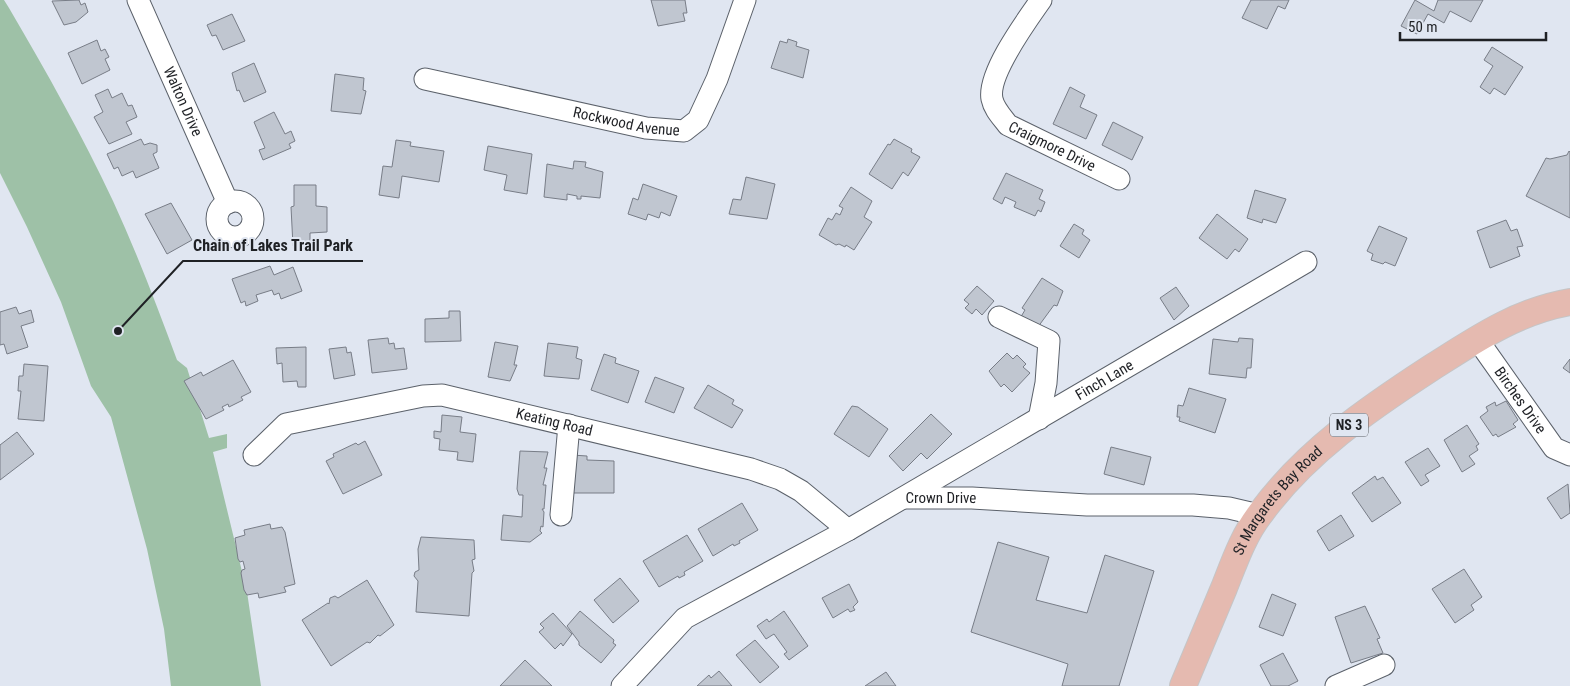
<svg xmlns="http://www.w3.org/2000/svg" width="1570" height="686" viewBox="0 0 1570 686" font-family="'Roboto Condensed',sans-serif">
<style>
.green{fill:#9ec1a7}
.building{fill:#c0c6d0;stroke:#787d87}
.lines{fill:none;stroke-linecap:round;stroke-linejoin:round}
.minor-casing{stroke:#5b616a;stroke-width:23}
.major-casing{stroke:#c5c5c6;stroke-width:28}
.minor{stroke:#fff;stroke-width:21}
.major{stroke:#e5bab0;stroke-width:26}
.labels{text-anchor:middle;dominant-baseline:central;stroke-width:4;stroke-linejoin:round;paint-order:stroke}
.shield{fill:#e0e6f1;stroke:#595c62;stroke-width:1}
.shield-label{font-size:14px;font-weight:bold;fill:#1f2125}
.street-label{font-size:15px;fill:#1f2125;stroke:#e0e6f1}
.leader{fill:none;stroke:#1f2125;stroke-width:2}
.callout-dot{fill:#1f2125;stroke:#e0e6f1;stroke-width:2}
.callout-label{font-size:16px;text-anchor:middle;font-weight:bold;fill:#1f2125;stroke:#e0e6f1;stroke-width:4;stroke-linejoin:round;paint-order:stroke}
</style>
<rect width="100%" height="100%" fill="#e0e6f1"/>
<path class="green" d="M 0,0 L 4,0 L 9,8 C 46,71 82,135 113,201 C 137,253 157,306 177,360 L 187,368 L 209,438 L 227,434 L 227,448 L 213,452 L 247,592 L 261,686 L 171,686 L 164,629 L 147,549 L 111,417 L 91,386 L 61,302 L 27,227 L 0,173 Z"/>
<path class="building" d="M 79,0 L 81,5 L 85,3 L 88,12 L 76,22 L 64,25 L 52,1 Z
M 651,0 L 685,0 L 687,13 L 683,13 L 685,21 L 658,26 Z
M 1251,0 L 1289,0 L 1285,9 L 1278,6 L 1267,29 L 1242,18 Z
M 1415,0 L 1434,11 L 1438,0 L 1483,0 L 1471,22 L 1450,11 L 1444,23 L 1428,14 L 1417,34 L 1401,26 Z
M 232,14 L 245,41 L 223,50 L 216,35 L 212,36 L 207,25 Z
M 788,39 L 797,42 L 796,46 L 809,50 L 803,78 L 771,68 L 780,41 L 787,43 Z
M 97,40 L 101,51 L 105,49 L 109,57 L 105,59 L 110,70 L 82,84 L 68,53 Z
M 1492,47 L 1523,67 L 1505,95 L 1494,88 L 1490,94 L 1480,87 L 1493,66 L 1484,60 Z
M 254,63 L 266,92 L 244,102 L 239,90 L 237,91 L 232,73 Z
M 335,74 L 364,78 L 363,90 L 366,91 L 361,114 L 331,111 Z
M 1070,87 L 1085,95 L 1080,107 L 1097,115 L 1086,139 L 1053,124 Z
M 108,89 L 112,98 L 122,93 L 128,106 L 132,105 L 137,117 L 126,122 L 132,134 L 109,144 L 94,117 L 103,112 L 95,95 Z
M 274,112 L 285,134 L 291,131 L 295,141 L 289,144 L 291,148 L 263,160 L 259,150 L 265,148 L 254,122 Z
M 1113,122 L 1143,137 L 1132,160 L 1102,145 Z
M 141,139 L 144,145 L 150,143 L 157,145 L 157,152 L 153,154 L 159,168 L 136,178 L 133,171 L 122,176 L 118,167 L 114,169 L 107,154 Z
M 894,139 L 912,149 L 911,152 L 920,157 L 908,176 L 903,172 L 892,189 L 869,174 L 888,144 L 890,145 Z
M 396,140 L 411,142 L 410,146 L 444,151 L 439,182 L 402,176 L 399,198 L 379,195 L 383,166 L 392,167 Z
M 488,146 L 532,154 L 527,194 L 504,190 L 507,175 L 484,170 Z
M 1569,151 L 1570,152 L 1570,218 L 1526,196 L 1546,158 L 1550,159 L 1567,155 Z
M 574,161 L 586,162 L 585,167 L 603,172 L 600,198 L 581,196 L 581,199 L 577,199 L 577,196 L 567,194 L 567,200 L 544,197 L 547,164 L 573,169 Z
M 1006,173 L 1043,190 L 1039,199 L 1045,202 L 1041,212 L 1038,210 L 1035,216 L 1014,207 L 1016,202 L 1005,197 L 1002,204 L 993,199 Z
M 746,177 L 775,184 L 767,219 L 729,214 L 733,199 L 741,200 Z
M 643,184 L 677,196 L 670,216 L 661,212 L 659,218 L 648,214 L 646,220 L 628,214 L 633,198 L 638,200 Z
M 294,185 L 316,185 L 316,206 L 327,207 L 327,232 L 310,233 L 310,246 L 293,246 L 291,207 L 294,206 Z
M 851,187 L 872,201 L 864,217 L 872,222 L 854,250 L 846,245 L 845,247 L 839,244 L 836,245 L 819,235 L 828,218 L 832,220 L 836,213 L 840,215 L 843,208 L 839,206 Z
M 1255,190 L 1286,199 L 1276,223 L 1263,219 L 1262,223 L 1247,218 Z
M 171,203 L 192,240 L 167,254 L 145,214 Z
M 1217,214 L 1248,239 L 1239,252 L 1235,249 L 1227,259 L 1199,238 Z
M 1506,220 L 1511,231 L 1517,229 L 1523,246 L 1517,247 L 1520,256 L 1490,268 L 1477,231 Z
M 1074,224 L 1084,230 L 1082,234 L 1090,240 L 1079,258 L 1060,246 Z
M 1379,226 L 1407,238 L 1395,266 L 1385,262 L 1383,264 L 1371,260 L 1373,254 L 1367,251 Z
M 270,266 L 274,275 L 293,267 L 302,291 L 281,299 L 279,293 L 274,295 L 272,290 L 256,295 L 258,301 L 246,306 L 245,301 L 241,303 L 232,279 Z
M 1042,278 L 1063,291 L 1057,306 L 1054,305 L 1035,331 L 1019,320 L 1025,310 L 1022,308 Z
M 977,286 L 994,301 L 982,315 L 976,309 L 972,314 L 965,308 L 969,304 L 964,300 Z
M 1176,287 L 1189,306 L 1174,320 L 1160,298 Z
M 16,307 L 19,314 L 31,310 L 34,322 L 21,326 L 28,347 L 7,354 L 4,344 L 0,345 L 0,312 Z
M 449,311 L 460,311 L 461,341 L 425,342 L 425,319 L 449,318 Z
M 388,338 L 389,344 L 394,343 L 395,349 L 404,348 L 407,369 L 372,373 L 368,340 Z
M 1239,338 L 1253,339 L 1251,368 L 1247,368 L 1246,378 L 1209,374 L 1213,339 L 1238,342 Z
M 495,342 L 518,346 L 514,365 L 517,365 L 510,381 L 488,377 Z
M 548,343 L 578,347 L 576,358 L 582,360 L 579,379 L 544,376 Z
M 306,347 L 306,387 L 298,387 L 297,381 L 283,382 L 282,363 L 277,364 L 276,348 Z
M 346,347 L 347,353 L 351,352 L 355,375 L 334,379 L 329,349 Z
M 1007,353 L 1013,359 L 1017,355 L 1026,364 L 1023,367 L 1030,373 L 1012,392 L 1004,384 L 1001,387 L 989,371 Z
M 604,354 L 616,358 L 615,363 L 639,371 L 628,403 L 591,390 Z
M 1570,359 L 1570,373 L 1563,368 Z
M 233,360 L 251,392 L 241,397 L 243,400 L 229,407 L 228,404 L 222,407 L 224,410 L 206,419 L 184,381 L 201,372 L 203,376 Z
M 24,364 L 48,366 L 44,421 L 18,419 L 21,391 L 18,391 L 19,376 L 23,376 Z
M 655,377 L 684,388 L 674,413 L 645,402 Z
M 708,385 L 734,400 L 732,404 L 743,410 L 732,428 L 694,408 Z
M 1189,388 L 1226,399 L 1215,433 L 1179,421 L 1180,417 L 1177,417 L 1178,405 L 1183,406 Z
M 1506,401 L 1518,420 L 1513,424 L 1516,427 L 1498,437 L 1496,434 L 1493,436 L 1480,417 L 1488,411 L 1486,407 L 1495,402 L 1496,406 Z
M 852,406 L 858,407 L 888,429 L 869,457 L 834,434 Z
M 931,414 L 952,434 L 927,459 L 921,453 L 903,471 L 889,456 Z
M 442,415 L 462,417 L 460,432 L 476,434 L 473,462 L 457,460 L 458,452 L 439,450 L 440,439 L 434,438 L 434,431 L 441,432 Z
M 1467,425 L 1479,444 L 1476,446 L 1478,450 L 1469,456 L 1475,464 L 1462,472 L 1444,440 Z
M 17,432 L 34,454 L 0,480 L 0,445 Z
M 365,441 L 382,475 L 343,494 L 326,461 L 334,457 L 333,454 L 356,443 L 358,445 Z
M 1111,447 L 1151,457 L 1144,485 L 1104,474 Z
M 1428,448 L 1440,466 L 1425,475 L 1429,481 L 1421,486 L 1405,462 Z
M 520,451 L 548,452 L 544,468 L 547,468 L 543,485 L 546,485 L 544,509 L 542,509 L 544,512 L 543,527 L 541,526 L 540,531 L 542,533 L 530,542 L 501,540 L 503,515 L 522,517 L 523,495 L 519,495 L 517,489 Z
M 572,455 L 587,456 L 587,460 L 614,461 L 614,493 L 571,493 Z
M 1375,476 L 1377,480 L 1383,477 L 1401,503 L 1372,522 L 1352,493 Z
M 1568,484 L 1570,513 L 1561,519 L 1547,498 Z
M 742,503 L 758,530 L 739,541 L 740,543 L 734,546 L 733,544 L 713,556 L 698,529 Z
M 1341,515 L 1354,536 L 1329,551 L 1317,531 Z
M 270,524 L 271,529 L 282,527 L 285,532 L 295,584 L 284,587 L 286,592 L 259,598 L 258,593 L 247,595 L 244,590 L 241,573 L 242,570 L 245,569 L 243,561 L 240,562 L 238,559 L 235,538 L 245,535 L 244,530 Z
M 687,535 L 703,561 L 684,572 L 685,575 L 679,578 L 678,576 L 659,587 L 643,561 Z
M 421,537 L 474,540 L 475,559 L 472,560 L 474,571 L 472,573 L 469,616 L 416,612 L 418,581 L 414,576 L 415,572 L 419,570 L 418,549 Z
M 998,542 L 1049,557 L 1036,600 L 1087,613 L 1105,555 L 1154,571 L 1119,686 L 1062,686 L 1068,664 L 971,632 Z
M 1464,569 L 1482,597 L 1471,605 L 1474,610 L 1455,623 L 1432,589 Z
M 620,578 L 639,601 L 613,623 L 594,600 Z
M 367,580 L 394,625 L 380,636 L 378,635 L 370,643 L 367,642 L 331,666 L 302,620 L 328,603 L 329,604 L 330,598 L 335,596 L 338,598 Z
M 849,584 L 858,602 L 853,607 L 855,610 L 850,612 L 848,609 L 833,618 L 822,598 Z
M 1272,594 L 1296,604 L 1283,636 L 1259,627 Z
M 1365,606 L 1380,638 L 1377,639 L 1383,653 L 1351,663 L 1335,617 Z
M 580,611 L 614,640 L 613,643 L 616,645 L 601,663 L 579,645 L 579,642 L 567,626 Z
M 784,611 L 808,646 L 789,660 L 784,654 L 787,652 L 774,634 L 766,639 L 757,626 L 767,619 L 769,622 Z
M 553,613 L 572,634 L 563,646 L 561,643 L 555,649 L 539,632 L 544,628 L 540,624 Z
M 755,640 L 779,667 L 760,683 L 736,655 Z
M 1283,653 L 1298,681 L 1288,686 L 1271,686 L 1260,665 Z
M 525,660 L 552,686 L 500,686 Z
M 719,671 L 732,686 L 697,686 L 709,675 L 711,678 Z
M 886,672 L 896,686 L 865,686 Z"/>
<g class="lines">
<defs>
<g id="minor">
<path id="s1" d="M 138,0 L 228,203"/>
<path id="s2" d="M 1041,0 C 1027,20 987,74 992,99 C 994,109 1002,117 1008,125 L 1119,179"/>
<path id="s3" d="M 425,79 L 646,128 L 684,131 L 698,120 L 717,79 L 745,0"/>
<circle cx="235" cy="219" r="18"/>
<path d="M 999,317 L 1049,341 L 1046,383 L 1039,419"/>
<path id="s4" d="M 1477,339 L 1554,448 L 1570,455"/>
<path id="s5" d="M 254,455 L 286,424 L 423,396 L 442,395 L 751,469 L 780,479 L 801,491 L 848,530"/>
<path id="s6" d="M 905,498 L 972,498 L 1087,505 L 1193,505 L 1229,508 L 1259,515"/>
<path d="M 561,515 L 569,425"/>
<path id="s7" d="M 622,686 L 685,618 L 848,530 L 1306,262"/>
<path d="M 1336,686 L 1384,665"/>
</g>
<g id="major">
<path id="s8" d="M 1183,686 C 1197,653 1210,621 1224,588 C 1234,563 1243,536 1260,514 C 1305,452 1368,409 1431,368 C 1475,340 1517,311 1570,302"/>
</g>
</defs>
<use href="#minor" class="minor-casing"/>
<use href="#major" class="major-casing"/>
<use href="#minor" class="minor"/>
<use href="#major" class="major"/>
</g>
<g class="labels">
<rect class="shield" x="1330" y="413.5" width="38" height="23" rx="4"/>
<g class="shield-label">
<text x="1349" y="425">NS 3</text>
</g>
<g class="street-label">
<text stroke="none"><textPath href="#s1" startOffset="111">Walton Drive</textPath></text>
<text stroke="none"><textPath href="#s3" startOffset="206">Rockwood Avenue</textPath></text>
<text stroke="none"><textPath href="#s2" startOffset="192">Craigmore Drive</textPath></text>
<text stroke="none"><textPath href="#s7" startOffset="575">Finch Lane</textPath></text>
<text stroke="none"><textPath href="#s4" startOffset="75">Birches Drive</textPath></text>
<text stroke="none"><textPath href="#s5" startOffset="319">Keating Road</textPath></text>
<text stroke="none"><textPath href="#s6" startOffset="36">Crown Drive</textPath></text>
<text stroke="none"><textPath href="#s8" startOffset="210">St Margarets Bay Road</textPath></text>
</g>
</g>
<path class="leader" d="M118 331L183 261H363"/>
<circle class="callout-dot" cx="118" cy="331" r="5"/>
<g class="callout-label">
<text x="273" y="251">Chain of Lakes Trail Park</text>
</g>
<path d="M1400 32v8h146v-8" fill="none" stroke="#1f2125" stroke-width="2.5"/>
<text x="1408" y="32" font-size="15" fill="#1f2125" stroke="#e0e6f1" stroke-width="4" paint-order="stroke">50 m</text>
</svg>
